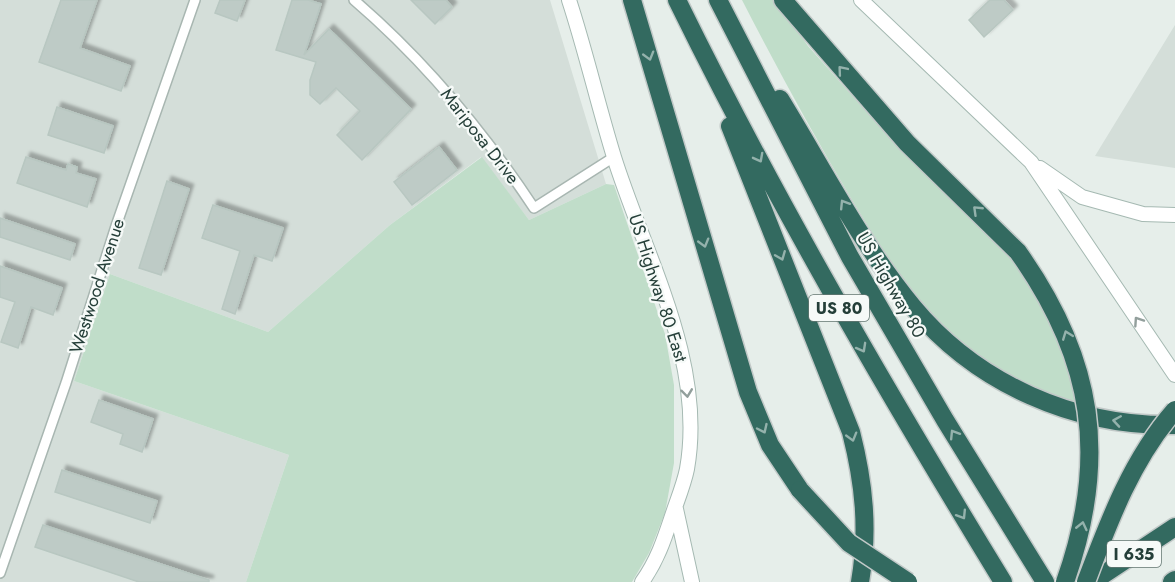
<svg xmlns="http://www.w3.org/2000/svg" width="1175" height="582" viewBox="0 0 1175 582" font-family="Jost,sans-serif">
<style>
.built{fill:#d4ded9}
.green{fill:#c0ddc9}
.building{fill:#becbc6;stroke:#b8c7c1;stroke-width:1.5;filter:url(#shadow)}
.lines{fill:none;stroke-linecap:round;stroke-linejoin:round}
.street-casing{stroke:#a8b6b1;stroke-width:12}
.secondary-casing{stroke:#a5b9b2;stroke-width:16}
.highway-casing{stroke:#c2c9c8;stroke-width:21}
.street{stroke:#fff;stroke-width:9}
.secondary{stroke:#fff;stroke-width:14}
.highway{stroke:#336a60;stroke-width:18}
.highway-bridge-casing{stroke:#c2c9c8;stroke-width:21;stroke-linecap:butt}
.highway-bridge{stroke:#336a60;stroke-width:18}
.oneway{stroke:#94b2ac}
.oneway2{stroke:#929f9c}
.labels{text-anchor:middle;dominant-baseline:central;stroke-width:4.5;stroke-linejoin:round;paint-order:stroke}
.shield{fill:#f6faf8;stroke:#647772;stroke-width:1.5}
.shield-label{font-size:16px;font-weight:bold;fill:#253f39}
.street-label{font-size:18px;fill:#253f39;stroke:#f6faf8}
</style>
<defs>
<filter id="shadow"><feDropShadow dx="4.5" dy="-4.5" stdDeviation="1.5" flood-color="#0004"/></filter>
</defs>
<rect width="100%" height="100%" fill="#e6eeea"/>
<path class="built" d="M 0,0 L 550,0 L 606,184 L 529,220 L 481,157 L 390,225 L 268,332 L 110,274 L 74,381 L 289,455 L 246,582 L 0,582 Z
M 1175,25 L 1175,168 L 1095,156 Z"/>
<path class="green" d="M 742,0 L 775,0 L 808,46 L 872,118 L 1008,250 L 1061,338 L 1078,405 C 1030,390 984,368 948,332 C 909,294 880,246 852,200 C 813,134 777,68 742,0 Z
M 482,157 L 529,220 L 606,184 L 614,185 L 665,334 L 674,385 L 674,463 L 665,513 L 649,553 L 632,582 L 246,582 L 289,455 L 74,381 L 110,274 L 268,332 L 390,225 Z"/>
<path class="building" d="M 61,0 L 97,0 L 80,48 L 130,66 L 121,91 L 39,62 Z
M 220,0 L 245,0 L 237,21 L 215,13 Z
M 292,0 L 308,0 L 321,4 L 304,55 L 329,29 L 411,109 L 362,160 L 337,135 L 360,111 L 336,88 L 320,104 L 310,95 L 310,80 L 316,62 L 276,50 Z
M 411,0 L 446,0 L 452,7 L 435,24 Z
M 990,0 L 1004,0 L 1013,10 L 984,37 L 969,20 Z
M 57,107 L 113,126 L 104,153 L 48,135 Z
M 439,147 L 457,170 L 412,205 L 394,182 Z
M 26,157 L 66,170 L 68,164 L 77,167 L 76,173 L 96,179 L 87,207 L 17,183 Z
M 167,181 L 189,189 L 161,275 L 139,268 Z
M 213,205 L 283,228 L 272,261 L 254,255 L 235,314 L 222,309 L 240,251 L 202,238 Z
M 0,218 L 75,244 L 70,260 L 0,237 Z
M 0,266 L 62,288 L 53,315 L 31,307 L 18,348 L 1,342 L 15,302 L 0,297 Z
M 99,400 L 153,419 L 142,452 L 120,444 L 123,434 L 91,422 Z
M 62,470 L 157,501 L 150,523 L 55,492 Z
M 43,525 L 209,580 L 209,582 L 139,582 L 35,547 Z"/>
<g class="lines">
<defs>
<path id="street" d="M 354,0 C 424,60 483,131 534,208 L 614,157
M 0,573 L 66,383 L 116,226 L 195,0"/>
<path id="secondary" d="M 569,0 C 586,52 598,105 614,157 C 645,256 706,362 687,469 C 684,484 677,501 672,516 C 664,540 657,561 642,582
M 861,0 L 1031,162 L 1175,375
M 1040,168 L 1082,197 L 1143,214 L 1175,215
M 676,509 L 692,582"/>
<path id="highway" d="M 632,0 L 748,392 L 770,445 L 800,490
M 677,0 C 775,200 887,392 1003,582
M 718,0 L 850,257 L 945,420 L 1045,582
M 783,0 L 907,143 L 1018,252
M 780,99 C 823,169 861,244 913,307 C 977,384 1075,427 1175,425
M 730,126 L 851,432 C 864,483 869,530 860,582
M 1092,582 L 1175,527
M 1172,582 L 1175,580"/>
</defs>
<use href="#street" class="street-casing"/>
<use href="#secondary" class="secondary-casing"/>
<use href="#highway" class="highway-casing"/>
<use href="#street" class="street"/>
<use href="#secondary" class="secondary"/>
<use href="#highway" class="highway"/>
<defs>
<path id="highway-bridge" d="M 1018,252 C 1094,359 1109,458 1065,582
M 800,490 L 849,543 L 908,582
M 1086,582 C 1109,521 1132,459 1175,410"/>
</defs>
<use href="#highway-bridge" class="highway-bridge-casing"/>
<use href="#highway-bridge" class="highway-bridge"/>
</g>
<defs><path id="oneway-chevron" d="M-2-3.5L2.5 0L-2 3.5" fill="none" stroke-width="1.6" stroke-linecap="round" stroke-linejoin="round" transform="scale(1.5)"/></defs>
<g class="oneway">
<use href="#oneway-chevron" transform="translate(649 56) rotate(74)"/>
<use href="#oneway-chevron" transform="translate(842 70) rotate(-130)"/>
<use href="#oneway-chevron" transform="translate(759 158) rotate(62)"/>
<use href="#oneway-chevron" transform="translate(844 204) rotate(-122)"/>
<use href="#oneway-chevron" transform="translate(977 210) rotate(-136)"/>
<use href="#oneway-chevron" transform="translate(704 243) rotate(74)"/>
<use href="#oneway-chevron" transform="translate(781 256) rotate(68)"/>
<use href="#oneway-chevron" transform="translate(1067 335) rotate(-111)"/>
<use href="#oneway-chevron" transform="translate(862 348) rotate(61)"/>
<use href="#oneway-chevron" transform="translate(1117 421) rotate(-171)"/>
<use href="#oneway-chevron" transform="translate(763 429) rotate(65)"/>
<use href="#oneway-chevron" transform="translate(954 434) rotate(-122)"/>
<use href="#oneway-chevron" transform="translate(852 437) rotate(74)"/>
<use href="#oneway-chevron" transform="translate(962 515) rotate(58)"/>
<use href="#oneway-chevron" transform="translate(1082 526) rotate(-77)"/>
</g>
<g class="oneway2">
<use href="#oneway-chevron" transform="translate(1138 321) rotate(-124)"/>
<use href="#oneway-chevron" transform="translate(687 393) rotate(83)"/>
</g>
<g class="labels">
<g class="shield">
<rect x="809" y="295" width="60" height="26" rx="4.5"/>
<rect x="1107" y="541" width="54" height="26" rx="4.5"/>
</g>
<g class="shield-label">
<text x="839" y="308">US 80</text>
<text x="1134" y="554">I 635</text>
</g>
<g class="street-label">
<text transform="translate(480 136) rotate(52)">Mariposa Drive</text>
<text transform="translate(891 285) rotate(60)">US Highway 80</text>
<text transform="translate(97 286) rotate(-72)">Westwood Avenue</text>
<text transform="translate(658 288) rotate(72)">US Highway 80 East</text>
</g>
</g>
</svg>
